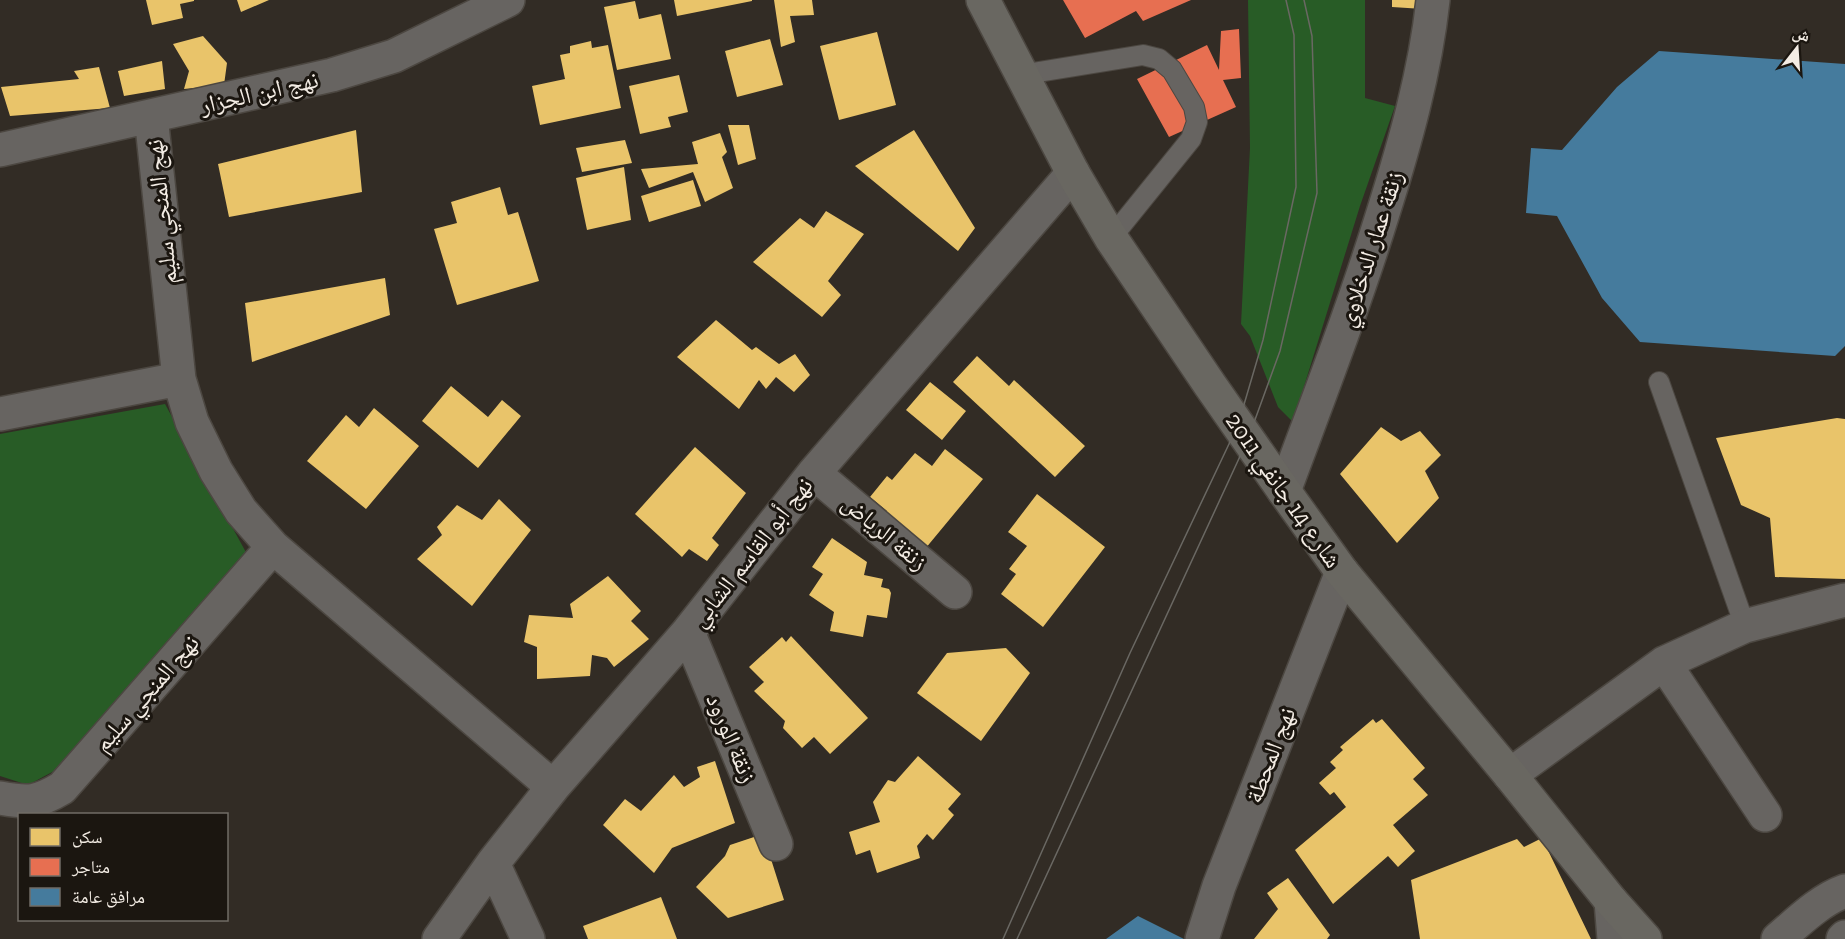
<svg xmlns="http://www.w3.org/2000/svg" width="1845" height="939" viewBox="0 0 1845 939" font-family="'Zilla Slab','Noto Naskh Arabic',serif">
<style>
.green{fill:#285c26}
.homes{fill:#e9c46a}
.shops{fill:#e76f51}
.public{fill:#457b9d}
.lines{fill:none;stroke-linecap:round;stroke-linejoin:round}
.service-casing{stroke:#4c4741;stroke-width:22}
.minor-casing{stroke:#4c4741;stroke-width:36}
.tertiary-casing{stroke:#4c4741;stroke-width:36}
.secondary-casing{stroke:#4c4741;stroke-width:36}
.service{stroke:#676461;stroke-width:20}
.minor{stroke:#676461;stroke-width:33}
.tertiary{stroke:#676461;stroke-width:33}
.secondary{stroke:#696761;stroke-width:33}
.tram{stroke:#6a6863;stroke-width:1.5}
.labels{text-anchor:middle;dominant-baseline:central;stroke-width:6;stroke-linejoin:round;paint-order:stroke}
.street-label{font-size:24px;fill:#f3ece4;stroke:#1b1610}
</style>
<rect width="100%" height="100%" fill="#322c25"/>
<path class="green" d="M 1248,0 L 1365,0 L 1365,98 L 1395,106 L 1360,206 L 1293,422 L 1278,407 L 1250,336 L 1241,324 L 1250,148 Z
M 165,404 L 248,556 L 54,771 L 28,785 L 0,776 L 0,434 Z"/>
<path class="homes" d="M 146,0 L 194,0 L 194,1 L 180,4 L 183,18 L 152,25 Z
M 237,0 L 269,0 L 241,12 Z
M 674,0 L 752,0 L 752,1 L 677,16 Z
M 774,0 L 812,0 L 814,15 L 790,16 L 795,42 L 781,47 Z
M 1392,0 L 1426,0 L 1423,9 L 1392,7 Z
M 635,1 L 639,19 L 661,14 L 671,59 L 617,70 L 604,7 Z
M 877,32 L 896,105 L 839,120 L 820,46 Z
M 203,36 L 227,63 L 224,85 L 184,89 L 189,71 L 173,44 Z
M 770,39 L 783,85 L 737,97 L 725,51 Z
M 591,41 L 592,48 L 608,45 L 621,108 L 540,125 L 532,86 L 565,79 L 560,55 L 570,53 L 570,46 Z
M 162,61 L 165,89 L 124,96 L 118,71 Z
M 99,67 L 110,108 L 10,116 L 1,87 L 79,79 L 74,71 Z
M 679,75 L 688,112 L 668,117 L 671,127 L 640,134 L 629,86 Z
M 728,125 L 749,125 L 756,159 L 738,165 Z
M 356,130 L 362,192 L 229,217 L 218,164 Z
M 914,130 L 975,228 L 958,251 L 855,166 Z
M 720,133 L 727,152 L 722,157 L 733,188 L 705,202 L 693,172 L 649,188 L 641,169 L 698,164 L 692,142 Z
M 625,140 L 632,163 L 582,172 L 576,148 Z
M 624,167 L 631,220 L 587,230 L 576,178 Z
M 693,180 L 701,206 L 649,222 L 641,196 Z
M 500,187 L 508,215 L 518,212 L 539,281 L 457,305 L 434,229 L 457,223 L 451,202 Z
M 826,211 L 864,234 L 828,281 L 841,295 L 822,317 L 753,262 L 800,218 L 814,228 Z
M 385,278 L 390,315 L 252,362 L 245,303 Z
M 716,320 L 752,350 L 756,347 L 779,364 L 795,354 L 810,375 L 794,392 L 776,377 L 766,389 L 759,380 L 739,409 L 677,357 Z
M 977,356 L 1009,386 L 1014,380 L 1085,446 L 1055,477 L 953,382 Z
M 930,382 L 966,411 L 942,440 L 906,410 Z
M 451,386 L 488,417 L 502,400 L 521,416 L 478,468 L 422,421 Z
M 374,408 L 419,446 L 366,509 L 307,461 L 346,415 L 359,427 Z
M 1837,418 L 1845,419 L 1845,579 L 1775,577 L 1770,518 L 1741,505 L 1716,438 Z
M 1381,427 L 1401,441 L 1420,431 L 1441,455 L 1425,471 L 1439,498 L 1397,543 L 1340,474 Z
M 695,447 L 746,493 L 712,538 L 719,545 L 707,561 L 689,549 L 682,557 L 635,514 Z
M 945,449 L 983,479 L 925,549 L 885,517 L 887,511 L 870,497 L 887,476 L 892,480 L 915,453 L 932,466 Z
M 1037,494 L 1105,547 L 1043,627 L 1001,594 L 1016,574 L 1009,569 L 1027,546 L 1008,532 Z
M 499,499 L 531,530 L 472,606 L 417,559 L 442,535 L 437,527 L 457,505 L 482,520 Z
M 832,538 L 867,562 L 864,575 L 883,579 L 881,587 L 889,589 L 891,593 L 887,618 L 867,615 L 863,637 L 830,631 L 834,612 L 809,595 L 823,574 L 812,567 Z
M 608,576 L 641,611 L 631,621 L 649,639 L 614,667 L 607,658 L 592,655 L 590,676 L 537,679 L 537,647 L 524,642 L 529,615 L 573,618 L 570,604 Z
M 791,636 L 868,718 L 830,754 L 814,737 L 802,748 L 783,728 L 785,721 L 754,691 L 764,682 L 749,667 L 782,637 L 786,642 Z
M 1006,648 L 1030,673 L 981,741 L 917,693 L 947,653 Z
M 1373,719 L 1376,723 L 1382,719 L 1425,768 L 1413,779 L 1428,795 L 1393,825 L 1415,851 L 1398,867 L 1388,856 L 1333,904 L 1295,850 L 1346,807 L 1334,792 L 1330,795 L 1319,783 L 1336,768 L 1330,762 L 1343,750 L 1340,747 Z
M 918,756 L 961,794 L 948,809 L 954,815 L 933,840 L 927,834 L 917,846 L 920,858 L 877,873 L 870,850 L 856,855 L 849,832 L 880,822 L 873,802 L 888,780 L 895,782 Z
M 715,761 L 735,823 L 672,848 L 654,873 L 603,825 L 625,799 L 641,811 L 674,775 L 684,787 L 700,777 L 697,767 Z
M 763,834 L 784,900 L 728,918 L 696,887 L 725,856 L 730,845 Z
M 1542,838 L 1591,939 L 1420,939 L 1411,880 L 1517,839 L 1524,847 Z
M 1288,878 L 1330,935 L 1327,939 L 1254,939 L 1278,909 L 1267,893 Z
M 661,897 L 677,939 L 588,939 L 583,926 Z"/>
<path class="shops" d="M 1063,0 L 1191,0 L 1143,21 L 1136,11 L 1085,38 Z
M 1239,29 L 1241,78 L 1223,80 L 1236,107 L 1169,137 L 1137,79 L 1207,45 L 1219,70 L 1221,31 Z"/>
<path class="public" d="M 1659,51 L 1845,64 L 1845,346 L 1835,356 L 1640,342 L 1602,298 L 1557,216 L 1526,213 L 1531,148 L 1562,150 L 1617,87 Z
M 1138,916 L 1184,939 L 1106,939 Z"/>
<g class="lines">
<defs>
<path id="service" d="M 1020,75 L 1143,55 L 1159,59 L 1172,70 L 1194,107 L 1197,122 L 1191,139 L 1111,238
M 1659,382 L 1745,626"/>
<path id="minor" d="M 151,116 L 179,379 L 192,422 L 216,471 L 241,511 L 273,547 L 553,787
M 0,150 L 332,75 L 394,56 L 508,0
M 0,414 L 179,379
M 814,473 L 955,592
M 1284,491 C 1318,399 1354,307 1383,213 C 1405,143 1425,73 1433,0
M 688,632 L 776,844
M 1664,663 L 1765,815
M 1510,775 L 1664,663 L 1745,626 L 1845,600
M 0,798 C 29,803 37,803 62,788 L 273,547
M 493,863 L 528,939
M 1611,901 L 1614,939
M 439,939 L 493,863 L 553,787 L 688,632 L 814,473 L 1073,173
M 1202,939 L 1219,886 L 1342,572"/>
<path id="tertiary" d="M 1778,939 C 1798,922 1820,900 1845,891
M 1843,939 L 1845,937"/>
<path id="secondary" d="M 983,0 L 1073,173 L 1111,238 L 1210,385 L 1284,491 L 1342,572 L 1510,775 L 1611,901 L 1645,939"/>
</defs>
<use href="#service" class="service-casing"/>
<use href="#minor" class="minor-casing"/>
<use href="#tertiary" class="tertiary-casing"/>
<use href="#secondary" class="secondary-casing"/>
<use href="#service" class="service"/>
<use href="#minor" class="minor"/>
<use href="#tertiary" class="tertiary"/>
<use href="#secondary" class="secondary"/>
<path class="tram" d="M 1003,939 L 1130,653 L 1238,425 L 1263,340 L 1296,187 L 1294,35 L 1286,0
M 1017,939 L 1248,439 L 1280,351 L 1317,193 L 1312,36 L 1304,0"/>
</g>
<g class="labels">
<g class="street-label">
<text transform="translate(259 92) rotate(-13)">نهج ابن الجزار</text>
<text transform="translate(161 212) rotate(-96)">نهج المنجي سليم</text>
<text transform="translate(1370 249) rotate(-72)">زنقة عمار الدخلاوي</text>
<text transform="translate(1284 490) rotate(55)">شارع 14 جانفي 2011</text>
<text transform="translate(885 532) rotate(40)">زنقة الرياض</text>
<text transform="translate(751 552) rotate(-52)">نهج أبو القاسم الشابي</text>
<text transform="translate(146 693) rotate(-49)">نهج المنجي سليم</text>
<text transform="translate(732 738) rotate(67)">زنقة الورود</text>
<text transform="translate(1270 755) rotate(-69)">نهج المحطة</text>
</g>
</g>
<rect x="18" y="813" width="210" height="108" fill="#1b1610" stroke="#716c65" stroke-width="1.5"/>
<rect x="30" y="828" width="30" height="18" fill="#e9c46a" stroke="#716c65" stroke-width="1.5"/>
<text x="72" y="843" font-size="18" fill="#f3ece4">سكن</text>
<rect x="30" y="858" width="30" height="18" fill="#e76f51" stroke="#716c65" stroke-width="1.5"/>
<text x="72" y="873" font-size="18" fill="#f3ece4">متاجر</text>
<rect x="30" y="888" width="30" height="18" fill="#457b9d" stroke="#716c65" stroke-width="1.5"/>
<text x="72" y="903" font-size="18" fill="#f3ece4">مرافق عامة</text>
<g transform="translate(1797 48) rotate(17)" stroke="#1b1610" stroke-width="4.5" paint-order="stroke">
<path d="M0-4.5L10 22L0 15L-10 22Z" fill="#f3ece4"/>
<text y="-9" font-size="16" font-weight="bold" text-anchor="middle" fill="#f3ece4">ش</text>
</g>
</svg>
